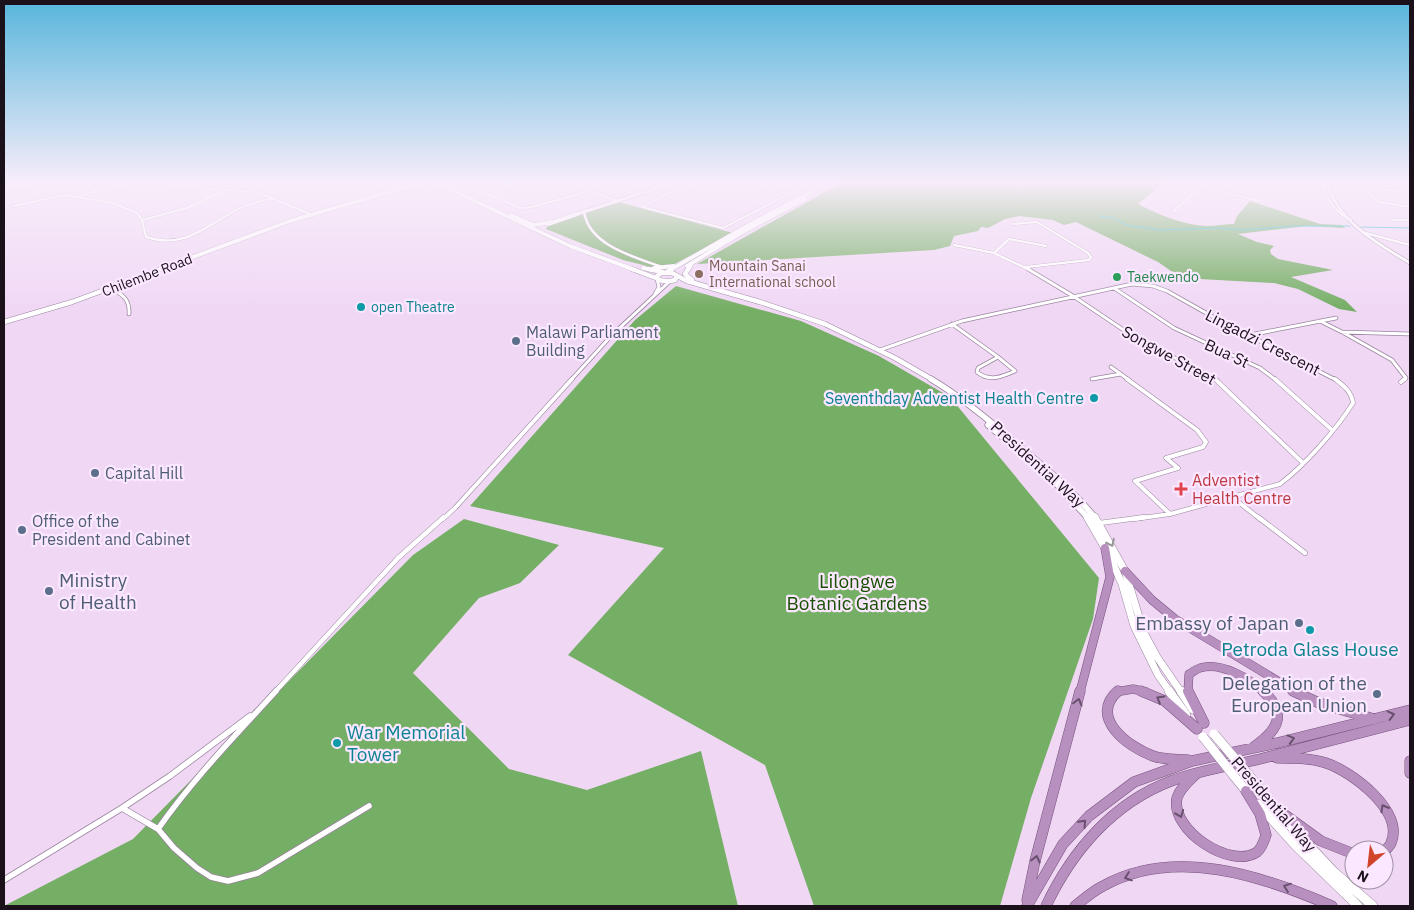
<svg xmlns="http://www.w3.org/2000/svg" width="1414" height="910" viewBox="0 0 1414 910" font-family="'IBM Plex Sans',sans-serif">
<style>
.forest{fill:#75ae65}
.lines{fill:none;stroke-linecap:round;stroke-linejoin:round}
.stream{stroke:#1eb8cb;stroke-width:1}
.minor-far4-casing{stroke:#9a849f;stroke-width:3}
.minor-far3-casing{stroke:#9a849f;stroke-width:4.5}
.minor-far2-casing{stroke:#9a849f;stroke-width:5}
.minor-far1-casing{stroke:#9a849f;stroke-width:5.5}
.minor-casing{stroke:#9a849f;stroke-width:7}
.tertiary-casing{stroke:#9a849f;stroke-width:4}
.secondary-far4-casing{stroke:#9a849f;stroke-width:4.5}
.secondary-far3-casing{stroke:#9a849f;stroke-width:5.5}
.secondary-far2-casing{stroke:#9a849f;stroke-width:7}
.secondary-far1-casing{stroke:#9a849f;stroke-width:8}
.secondary-casing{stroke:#9a849f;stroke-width:10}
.trunk-far1-casing{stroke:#76527c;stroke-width:9}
.trunk-casing{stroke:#76527c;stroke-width:11}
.minor-far4{stroke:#fff;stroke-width:2.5}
.minor-far3{stroke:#fff;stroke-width:3}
.minor-far2{stroke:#fff;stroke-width:4}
.minor-far1{stroke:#fff;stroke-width:4.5}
.minor{stroke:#fff;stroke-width:5.5}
.tertiary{stroke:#fff;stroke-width:3}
.secondary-far4{stroke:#fff;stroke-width:4}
.secondary-far3{stroke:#fff;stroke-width:4.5}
.secondary-far2{stroke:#fff;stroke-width:5.5}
.secondary-far1{stroke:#fff;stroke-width:7}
.secondary{stroke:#fff;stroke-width:9}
.trunk-far1{stroke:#b890c0;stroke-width:8}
.trunk{stroke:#b890c0;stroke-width:10}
.secondary-bridge-casing{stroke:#9a849f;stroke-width:10;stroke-linecap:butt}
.secondary-bridge{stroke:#fff;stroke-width:9}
.oneway{stroke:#989498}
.oneway2{stroke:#69506e}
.education-dot{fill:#8d6e63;stroke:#fbe7ff;stroke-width:2}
.leisure-dot{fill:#2e9e5b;stroke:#fbe7ff;stroke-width:2}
.culture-dot{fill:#0f9aa8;stroke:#fbe7ff;stroke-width:2}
.service-dot{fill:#5c6f8a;stroke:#fbe7ff;stroke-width:2}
.health-dot{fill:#e0444e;stroke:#fbe7ff;stroke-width:2}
.labels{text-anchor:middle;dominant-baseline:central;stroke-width:4.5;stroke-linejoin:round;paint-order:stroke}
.far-education-label{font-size:14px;fill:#785e54;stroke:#fbe7ff;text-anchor:start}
.far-street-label{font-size:14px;fill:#1a111b;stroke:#fbe7ff}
.far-leisure-label{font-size:14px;fill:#27864d;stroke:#fbe7ff;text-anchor:start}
.far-culture-label{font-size:14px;fill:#0d838f;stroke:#fbe7ff;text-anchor:start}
.service-label{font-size:16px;fill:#4e5e75;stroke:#fbe7ff;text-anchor:start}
.street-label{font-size:16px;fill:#1a111b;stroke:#fbe7ff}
.culture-label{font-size:16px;fill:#0d838f;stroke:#fbe7ff;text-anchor:end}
.health-label{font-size:16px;fill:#be3a42;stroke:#fbe7ff;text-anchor:start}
.near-service-label{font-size:19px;fill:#4e5e75;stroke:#fbe7ff;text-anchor:end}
.near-park-label{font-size:19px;fill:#185001;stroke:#fbe7ff}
.near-culture-label{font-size:19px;fill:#0d838f;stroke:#fbe7ff}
</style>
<rect width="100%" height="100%" fill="#f0d8f5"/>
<path class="forest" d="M 843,182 L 1164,182 L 1138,204 C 1159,215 1183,225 1207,226 C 1216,226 1225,224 1234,224 L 1237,216 L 1250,201 L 1320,224 L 1342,225 L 1345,228 L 1307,226 L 1238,234 L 1257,242 L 1274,246 L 1270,250 L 1271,254 L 1278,259 L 1333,270 L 1291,277 L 1345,300 L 1357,312 L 1339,309 L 1298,289 L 1274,283 L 1200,279 L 1171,271 L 1158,262 L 1076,222 L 1064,225 L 1053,220 L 1019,216 L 1005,219 L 988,228 L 981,227 L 978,231 L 954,236 L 950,246 L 934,250 L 697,264 Z
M 619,202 L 733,233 L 663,270 L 623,260 L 546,229 L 548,226 Z
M 676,286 L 801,321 L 879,356 L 950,397 L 1099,578 L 1093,619 L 1031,798 L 1000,906 L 814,906 L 765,765 L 568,655 L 664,548 L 470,506 L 635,320 Z
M 464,519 L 559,545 L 520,583 L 479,598 L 413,673 L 509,769 L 587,790 L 701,751 L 738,906 L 4,906 L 133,839 L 413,555 Z"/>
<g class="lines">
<path class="stream" d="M 1100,216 L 1114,218 L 1127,225 L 1159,230 L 1218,228 L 1243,230 L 1296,226 L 1350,226
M 1361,227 L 1410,228"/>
<defs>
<path id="minor-far4" d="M 95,182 L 88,187 L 96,191
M 164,182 L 182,187 L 257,192 L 310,214
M 474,182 L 472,185 L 475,188 L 520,208 L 532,207 L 590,191 L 617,201
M 702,182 L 667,194 L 642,207 L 723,228 L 812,182
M 769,182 L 799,189
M 1322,182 C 1326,198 1336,214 1351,220
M 1199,187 L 1260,201
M 4,188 L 35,182
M 1410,192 L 1372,189 L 1366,192 L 1379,202 L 1410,207
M 80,196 L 131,182
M 14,206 L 65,195 L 113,203 L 137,213 L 142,220 L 146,237 C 185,250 207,225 240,208 C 250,203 263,201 274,198
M 584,211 C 588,245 634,257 662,267
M 1174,211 L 1205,182
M 142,220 L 187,208 L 224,191
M 1393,220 L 1410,220
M 1013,224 L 1037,222 L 1088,253 L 1091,257 L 1089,260 L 1026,267
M 1362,232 L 1410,245
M 954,245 L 994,253 L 1030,270
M 994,253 L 1009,239 L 1046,246"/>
<path id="minor-far3" d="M 1028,269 L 1073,296 L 1131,335 L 1217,380
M 1114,288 L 1174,328 L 1260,368 L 1276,380
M 111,289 C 123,294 130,300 129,314
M 655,294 L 659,287 L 657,279
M 1320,321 L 1342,332 L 1410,334
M 952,324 L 998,357
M 1344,333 L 1392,360 L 1406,378 L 1403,380
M 1250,335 L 1336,318
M 880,350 L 962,321 L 1132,284 L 1153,286 L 1167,291 L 1215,318 L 1336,380
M 998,357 L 1015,371 C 1002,377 989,382 977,372 L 978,368 Z
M 1111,367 L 1129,380
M 1092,379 L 1121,374
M 571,380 L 612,335 L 669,282"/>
<path id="minor-far2" d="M 1127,379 L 1197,430 L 1206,442 L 1203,447 L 1166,458 L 1178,468 L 1135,481 L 1170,514
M 1215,379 L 1303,463
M 1275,379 L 1332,430
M 1401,382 L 1405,379
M 1232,497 L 1260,519
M 443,519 L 455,508 L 572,379
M 1135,519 L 1170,514 L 1280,484 C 1305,465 1336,430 1353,403 C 1351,391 1344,386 1335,379"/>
<path id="minor-far1" d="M 1258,517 L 1305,553
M 1100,523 L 1145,517
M 275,692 L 398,558 L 444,517"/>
<path id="minor" d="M 122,808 L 170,776 L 250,716
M 158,829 C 193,779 235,736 276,691
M 4,880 L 122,808 L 158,829 L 174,848 L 197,868 L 211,877 L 228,881 L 258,873 L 369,806"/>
<path id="tertiary" d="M 1327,182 C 1336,220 1378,244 1410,263
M 574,215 L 676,182"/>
<path id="secondary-far4" d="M 435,182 L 570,246 L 635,270
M 511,215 L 534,225 L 551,222
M 548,224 L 577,214
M 687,266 L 741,233 L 805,199
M 643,268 L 654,270
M 654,268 L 674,266
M 158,270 L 290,221 L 423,182
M 670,270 L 752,223 L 830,182
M 688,270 L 691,265"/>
<path id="secondary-far3" d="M 632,269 L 656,278
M 648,269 L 663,272
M 688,269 L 685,274 L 692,280
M 667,272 L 672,269
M 677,276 L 675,280 C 668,282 661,283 656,277 L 661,273 L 672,273 L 687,281 L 760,302 L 825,324 L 895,358 L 933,380
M 4,322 L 72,302 L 161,269"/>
<path id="secondary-far2" d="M 931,379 C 961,397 988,419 1014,442 C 1043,466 1072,489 1096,519
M 988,425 L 1050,477 L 1089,519"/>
<path id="secondary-far1" d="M 1087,517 L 1110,557 L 1122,584 L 1134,626 L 1158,675 L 1170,692
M 1095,517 L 1125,571 L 1144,633 L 1157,657 L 1181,692"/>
<path id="secondary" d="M 1169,691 L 1186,715
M 1181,691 L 1193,709
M 1248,774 L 1275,808
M 1234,776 L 1247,792
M 1258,804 L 1295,845 L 1358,906
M 1284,819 L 1334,872 L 1373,906"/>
<path id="trunk-far1" d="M 1125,571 L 1152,600 L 1175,619 L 1296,692
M 1080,692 L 1110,577 L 1105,548
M 1116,692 L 1133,689 L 1146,692
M 1188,692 L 1189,674 C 1193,672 1196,669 1200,668 C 1221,661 1250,679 1264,692"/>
<path id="trunk" d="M 1118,691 C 1088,717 1128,747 1153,756 C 1164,760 1176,759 1188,760
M 1141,691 L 1165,701 L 1197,729
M 1188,691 L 1204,723
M 1293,691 L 1319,703 L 1374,719
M 1254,747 C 1278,730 1288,714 1263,691
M 1277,758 C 1293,758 1311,758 1326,763 C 1351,771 1405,811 1391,843 C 1390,846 1386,849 1384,852
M 1410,761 L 1410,773
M 1196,774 C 1189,781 1180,788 1177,798 C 1170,830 1231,870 1257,852 C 1262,848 1264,841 1266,835 L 1260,814 L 1246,791
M 1274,807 L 1321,841 L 1354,854
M 1027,900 L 1035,861 L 1080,691
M 1027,906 L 1063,844 L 1089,816 L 1134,782 L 1192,761 L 1277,743 L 1410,710
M 1046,906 C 1072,851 1113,803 1171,781 C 1200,770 1230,766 1260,759 C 1310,746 1360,733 1410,720
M 1075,906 C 1084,899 1093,891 1103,886 C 1175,846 1263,876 1332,906"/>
</defs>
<use href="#minor-far4" class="minor-far4-casing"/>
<use href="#minor-far3" class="minor-far3-casing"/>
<use href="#minor-far2" class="minor-far2-casing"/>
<use href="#minor-far1" class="minor-far1-casing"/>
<use href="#minor" class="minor-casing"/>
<use href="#tertiary" class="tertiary-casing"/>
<use href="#secondary-far4" class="secondary-far4-casing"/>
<use href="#secondary-far3" class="secondary-far3-casing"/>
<use href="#secondary-far2" class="secondary-far2-casing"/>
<use href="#secondary-far1" class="secondary-far1-casing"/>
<use href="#secondary" class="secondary-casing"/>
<use href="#trunk-far1" class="trunk-far1-casing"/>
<use href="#trunk" class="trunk-casing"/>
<use href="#minor-far4" class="minor-far4"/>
<use href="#minor-far3" class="minor-far3"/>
<use href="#minor-far2" class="minor-far2"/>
<use href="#minor-far1" class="minor-far1"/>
<use href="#minor" class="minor"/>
<use href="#tertiary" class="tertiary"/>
<use href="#secondary-far4" class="secondary-far4"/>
<use href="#secondary-far3" class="secondary-far3"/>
<use href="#secondary-far2" class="secondary-far2"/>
<use href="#secondary-far1" class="secondary-far1"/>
<use href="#secondary" class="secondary"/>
<use href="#trunk-far1" class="trunk-far1"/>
<use href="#trunk" class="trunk"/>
<defs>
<path id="secondary-bridge" d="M 1214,734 L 1248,774
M 1203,737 L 1234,776"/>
</defs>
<use href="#secondary-bridge" class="secondary-bridge-casing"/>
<use href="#secondary-bridge" class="secondary-bridge"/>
</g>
<defs><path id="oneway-chevron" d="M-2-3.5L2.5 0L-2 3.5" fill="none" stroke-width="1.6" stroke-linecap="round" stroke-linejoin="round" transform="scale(1.25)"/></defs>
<use class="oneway" href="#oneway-chevron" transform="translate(1111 543) rotate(63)"/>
<g class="oneway2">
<use href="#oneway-chevron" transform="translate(1160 699) rotate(-150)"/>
<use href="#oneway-chevron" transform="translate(1078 702) rotate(-75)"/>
<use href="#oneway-chevron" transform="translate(1391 715) rotate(-14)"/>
<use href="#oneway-chevron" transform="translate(1291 739) rotate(-15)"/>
<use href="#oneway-chevron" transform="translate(1384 808) rotate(-120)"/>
<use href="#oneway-chevron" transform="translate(1180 814) rotate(68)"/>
<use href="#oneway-chevron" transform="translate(1083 823) rotate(-47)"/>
<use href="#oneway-chevron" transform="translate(1036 859) rotate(-76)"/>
<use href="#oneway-chevron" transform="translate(1128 877) rotate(161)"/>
<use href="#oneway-chevron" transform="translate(1287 887) rotate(-161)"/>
</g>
<linearGradient id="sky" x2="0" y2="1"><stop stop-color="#57b6dc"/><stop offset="0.59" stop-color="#f8edfa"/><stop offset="1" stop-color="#f8edfa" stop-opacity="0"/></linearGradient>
<rect width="1414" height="309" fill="url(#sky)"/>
<circle class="education-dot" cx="699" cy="274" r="5"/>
<circle class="leisure-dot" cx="1117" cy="277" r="5"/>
<g class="culture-dot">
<circle cx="361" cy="307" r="5"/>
<circle cx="1094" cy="398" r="5"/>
<circle cx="1310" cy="630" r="5"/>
<circle cx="337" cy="743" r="5"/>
</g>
<g class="service-dot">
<circle cx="516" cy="341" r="5"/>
<circle cx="95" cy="473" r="5"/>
<circle cx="22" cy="530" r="5"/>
<circle cx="49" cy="591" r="5"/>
<circle cx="1299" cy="623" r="5"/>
<circle cx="1377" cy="694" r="5"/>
</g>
<path class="health-dot" d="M1178.5 481.5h5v5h5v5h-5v5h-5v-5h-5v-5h5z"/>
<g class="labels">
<g class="far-education-label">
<text x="709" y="266">Mountain Sanai<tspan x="709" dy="16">International school</tspan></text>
</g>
<g class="far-street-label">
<text transform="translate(147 275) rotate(-21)">Chilembe Road</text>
</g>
<g class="far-leisure-label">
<text x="1127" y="277">Taekwendo</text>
</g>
<g class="far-culture-label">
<text x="371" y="307">open Theatre</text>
</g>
<g class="service-label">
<text x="526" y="332">Malawi Parliament<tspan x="526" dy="18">Building</tspan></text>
<text x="105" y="473">Capital Hill</text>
<text x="32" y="521">Office of the<tspan x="32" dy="18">President and Cabinet</tspan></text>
</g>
<g class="street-label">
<text transform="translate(1263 342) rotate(27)">Lingadzi Crescent</text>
<text transform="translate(1227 353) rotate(25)">Bua St</text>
<text transform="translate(1169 355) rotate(29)">Songwe Street</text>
<text transform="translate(1038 464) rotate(42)">Presidential Way</text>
<text transform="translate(1274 804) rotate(49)">Presidential Way</text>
</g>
<g class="culture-label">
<text x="1084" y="398">Seventhday Adventist Health Centre</text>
</g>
<g class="health-label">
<text x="1192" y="480">Adventist<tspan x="1192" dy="18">Health Centre</tspan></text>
</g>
<g class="near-service-label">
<text x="59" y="580" text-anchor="start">Ministry<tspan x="59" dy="22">of Health</tspan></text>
<text x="1289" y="623">Embassy of Japan</text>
<text x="1367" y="683">Delegation of the<tspan x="1367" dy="22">European Union</tspan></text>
</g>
<g class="near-park-label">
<text x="857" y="581">Lilongwe<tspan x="857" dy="22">Botanic Gardens</tspan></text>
</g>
<g class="near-culture-label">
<text x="1310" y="649">Petroda Glass House</text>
<text x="347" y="732" text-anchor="start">War Memorial<tspan x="347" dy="22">Tower</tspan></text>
</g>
</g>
<rect width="1414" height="910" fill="none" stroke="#1a111b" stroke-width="10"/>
<g transform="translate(1369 865) rotate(208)"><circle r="24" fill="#fbe7ff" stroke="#a191a4"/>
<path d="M0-4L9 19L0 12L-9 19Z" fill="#d0452a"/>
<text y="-8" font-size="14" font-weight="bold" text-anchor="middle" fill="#1a111b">N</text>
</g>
</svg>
